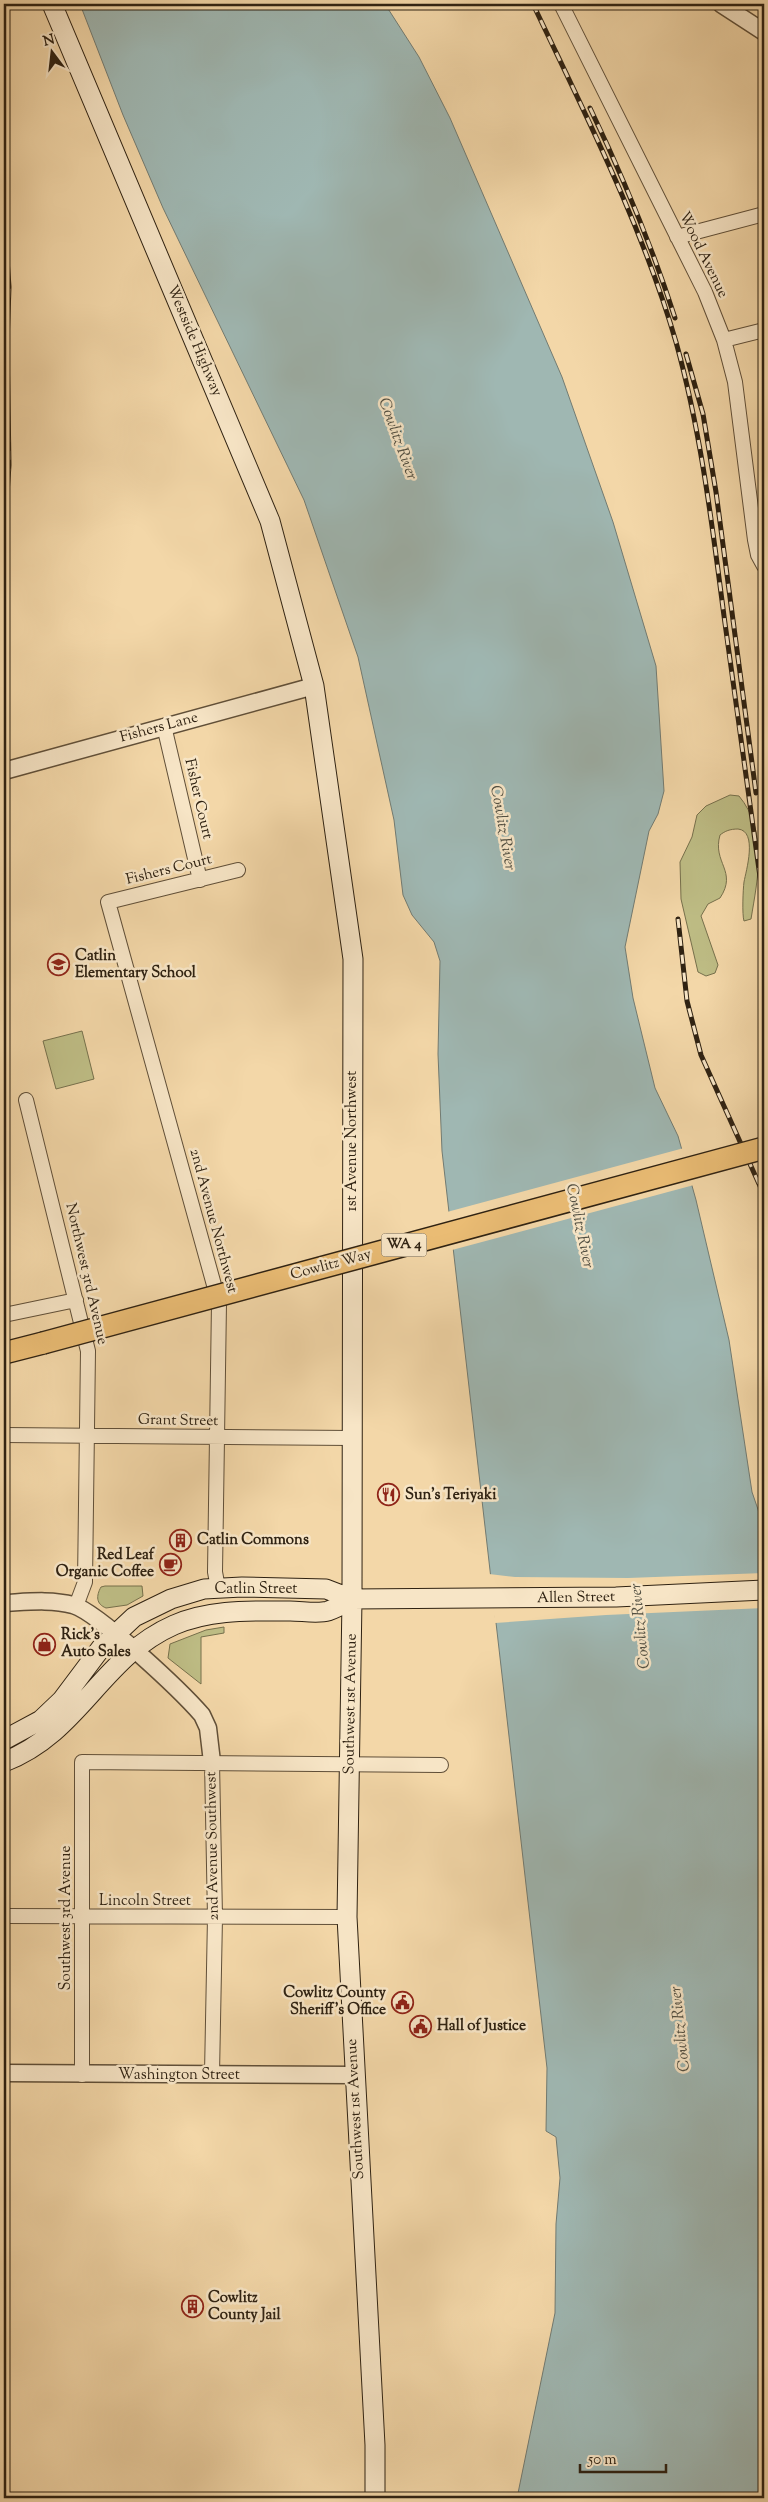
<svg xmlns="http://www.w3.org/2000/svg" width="768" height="2502" viewBox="0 0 768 2502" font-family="'Sorts Mill Goudy',serif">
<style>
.green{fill:#bebd85;stroke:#76704c}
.water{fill:#9fb7b2;stroke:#727b72}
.pier{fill:#f3d7a8}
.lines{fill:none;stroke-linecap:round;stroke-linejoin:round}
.minor-casing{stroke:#604f38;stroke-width:16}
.tertiary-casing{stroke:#604f38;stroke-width:19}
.secondary-casing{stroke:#2f2212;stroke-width:21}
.primary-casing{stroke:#2f2212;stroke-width:24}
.minor{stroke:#f7e5c6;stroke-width:14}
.tertiary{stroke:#f7e5c6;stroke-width:16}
.secondary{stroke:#f7e5c6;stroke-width:19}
.primary{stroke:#eabc74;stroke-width:21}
.rail-casing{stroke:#2f2212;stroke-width:5}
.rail{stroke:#f7e5c6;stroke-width:3;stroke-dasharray:9;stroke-linecap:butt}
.primary-bridge-casing{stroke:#2f2212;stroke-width:24;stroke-linecap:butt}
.primary-bridge{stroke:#eabc74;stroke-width:21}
.labels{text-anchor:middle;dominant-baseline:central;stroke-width:5;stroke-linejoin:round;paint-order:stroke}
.shield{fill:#f7e5c6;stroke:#6b5c48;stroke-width:1}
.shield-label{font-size:14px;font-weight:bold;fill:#2f2212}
.street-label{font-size:15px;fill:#2f2212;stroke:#f7e5c6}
.poi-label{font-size:15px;font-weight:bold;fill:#2f2212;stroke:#f7e5c6;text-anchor:start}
.water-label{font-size:16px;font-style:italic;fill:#514f42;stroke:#f7e5c6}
</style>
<rect width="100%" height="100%" fill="#f3d7a8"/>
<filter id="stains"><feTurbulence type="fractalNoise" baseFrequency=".004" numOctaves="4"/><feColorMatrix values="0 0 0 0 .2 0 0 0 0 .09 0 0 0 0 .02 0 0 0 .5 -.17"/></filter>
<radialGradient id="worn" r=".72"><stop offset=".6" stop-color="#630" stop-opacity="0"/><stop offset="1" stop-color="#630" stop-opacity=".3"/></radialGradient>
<path class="green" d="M 730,795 L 739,796 C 768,831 758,877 751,919 L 744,921 C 742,915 743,889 744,882 C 746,871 758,831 738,829 C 730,829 725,831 720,835 C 712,863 738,871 720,898 L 708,904 L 701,916 L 718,965 L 715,973 L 706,976 L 698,972 L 681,899 L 680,862 L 692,837 L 697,815 L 706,806 Z
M 82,1031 L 94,1079 L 56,1089 L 43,1041 Z
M 105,1586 L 142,1586 L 143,1596 L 127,1605 L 106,1608 C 96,1604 96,1596 101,1587 Z
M 224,1627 L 224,1633 L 201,1637 L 201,1684 L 168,1658 L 170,1644 L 206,1630 Z"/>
<path class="water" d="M 80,4 L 385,4 L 419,57 L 450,118 L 562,377 L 613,522 L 656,666 L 664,791 L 658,814 L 649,831 L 625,947 L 633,998 L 655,1088 L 678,1136 L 696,1200 L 729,1340 L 752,1492 L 764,1527 L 764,2498 L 517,2498 L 555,2313 L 556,2224 L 560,2178 L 556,2137 L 546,2131 L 547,2068 L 442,1151 L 438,1054 L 440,961 L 434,942 L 412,915 L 403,895 L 394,820 L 358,657 L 304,500 L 163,208 L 123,115 Z"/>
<path class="pier" d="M 684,1148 L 694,1185 L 452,1250 L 447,1212 Z
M 764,1573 L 764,1608 L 606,1615 L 495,1623 L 489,1574 L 515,1577 L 628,1578 Z"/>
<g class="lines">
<defs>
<path id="minor" d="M 561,4 L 705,292 L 724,340 L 735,382 L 755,540 L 758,555 L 764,566
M 677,237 L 764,214
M 724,340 L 764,330
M 164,726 L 200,880
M 26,1100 L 88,1351 L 85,1582 L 76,1606
M 4,1315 L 76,1300
M 4,1435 L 352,1438
M 218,1588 L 215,1572 L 219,1303 L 108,902 L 238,870
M 4,1916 L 347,1917
M 212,2074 L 215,1917 L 212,1762
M 82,2075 L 82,1762 L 441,1765"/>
<path id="tertiary" d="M 721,4 L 764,32
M 4,771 L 314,686
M 4,1603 C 26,1602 51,1599 73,1605 C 99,1613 182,1692 202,1715 L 208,1728 L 212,1762
M 4,2073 L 354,2075"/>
<path id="secondary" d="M 52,4 L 270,521 L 314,686 L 353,959 L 352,1599 L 347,1917 L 375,2445 L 375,2498
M 4,1740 L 41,1720 L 62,1700 L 101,1648 L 134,1617 L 171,1599 L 204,1589 L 242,1587 L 326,1589 L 352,1599
M 4,1762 C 80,1733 101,1657 174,1625 C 211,1609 251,1611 290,1611 C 302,1611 318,1614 328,1611 C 337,1608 345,1603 352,1599 L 616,1597 L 764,1590"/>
<path id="primary" d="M 4,1353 L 43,1343"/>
</defs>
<use href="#minor" class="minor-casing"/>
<use href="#tertiary" class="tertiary-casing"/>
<use href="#secondary" class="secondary-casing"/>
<use href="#primary" class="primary-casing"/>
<use href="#minor" class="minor"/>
<use href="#tertiary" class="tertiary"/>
<use href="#secondary" class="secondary"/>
<use href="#primary" class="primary"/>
<defs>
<path id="rail" d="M 533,4 C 585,114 642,225 676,342 C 701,432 712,524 724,616 C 737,713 751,809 764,906
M 590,108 C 623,177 652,246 675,318
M 4,217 L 9,287 L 7,343 L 9,465 L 4,538
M 686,354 L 703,414 L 716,492 L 756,793
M 678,919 L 687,1001 L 701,1055 L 764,1195"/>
</defs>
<use href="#rail" class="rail-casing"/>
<use href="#rail" class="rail"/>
<defs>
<path id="primary-bridge" d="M 43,1343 L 764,1148"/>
</defs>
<use href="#primary-bridge" class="primary-bridge-casing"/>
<use href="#primary-bridge" class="primary-bridge"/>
</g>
<defs>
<symbol id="school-ring" viewBox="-11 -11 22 22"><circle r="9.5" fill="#f7e5c6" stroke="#8f2418" stroke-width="1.5"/><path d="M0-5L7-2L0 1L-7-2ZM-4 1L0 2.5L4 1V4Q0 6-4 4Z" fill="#8f2418"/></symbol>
<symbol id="restaurant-ring" viewBox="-11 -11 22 22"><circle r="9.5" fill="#f7e5c6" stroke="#8f2418" stroke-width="1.5"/><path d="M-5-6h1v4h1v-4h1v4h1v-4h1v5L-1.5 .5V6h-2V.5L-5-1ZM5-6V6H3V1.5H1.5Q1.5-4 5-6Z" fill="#8f2418"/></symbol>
<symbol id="building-ring" viewBox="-11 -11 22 22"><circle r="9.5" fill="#f7e5c6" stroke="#8f2418" stroke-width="1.5"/><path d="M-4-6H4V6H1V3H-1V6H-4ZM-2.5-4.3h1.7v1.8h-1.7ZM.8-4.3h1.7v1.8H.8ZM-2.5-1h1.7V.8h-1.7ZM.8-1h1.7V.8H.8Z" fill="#8f2418"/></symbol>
<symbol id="cafe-ring" viewBox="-11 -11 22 22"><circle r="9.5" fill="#f7e5c6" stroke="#8f2418" stroke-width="1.5"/><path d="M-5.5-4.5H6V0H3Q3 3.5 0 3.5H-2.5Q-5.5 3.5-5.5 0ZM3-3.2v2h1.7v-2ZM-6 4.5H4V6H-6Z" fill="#8f2418"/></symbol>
<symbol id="shop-ring" viewBox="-11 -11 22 22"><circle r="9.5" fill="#f7e5c6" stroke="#8f2418" stroke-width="1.5"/><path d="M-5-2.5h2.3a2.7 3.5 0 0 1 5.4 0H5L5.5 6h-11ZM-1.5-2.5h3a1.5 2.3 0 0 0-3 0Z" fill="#8f2418"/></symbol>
<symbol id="civic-ring" viewBox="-11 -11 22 22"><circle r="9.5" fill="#f7e5c6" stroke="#8f2418" stroke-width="1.5"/><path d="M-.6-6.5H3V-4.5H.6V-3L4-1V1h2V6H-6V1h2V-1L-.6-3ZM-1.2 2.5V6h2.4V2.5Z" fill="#8f2418"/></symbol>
</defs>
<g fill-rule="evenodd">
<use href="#school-ring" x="46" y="952" width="25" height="25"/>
<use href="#restaurant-ring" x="376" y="1482" width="25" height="25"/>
<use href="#building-ring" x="168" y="1528" width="25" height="25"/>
<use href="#cafe-ring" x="158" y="1552" width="25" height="25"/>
<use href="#shop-ring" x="32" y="1632" width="25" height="25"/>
<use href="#civic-ring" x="390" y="1990" width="25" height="25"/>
<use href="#civic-ring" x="408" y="2014" width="25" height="25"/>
<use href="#building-ring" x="180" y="2294" width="25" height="25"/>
</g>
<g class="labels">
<rect class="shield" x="381.5" y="1233.5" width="45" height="23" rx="4"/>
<g class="shield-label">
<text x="404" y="1245">WA 4</text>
</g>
<g class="street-label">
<text transform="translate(703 255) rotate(64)">Wood Avenue</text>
<text transform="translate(194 341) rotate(67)">Westside Highway</text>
<text transform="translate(159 728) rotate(-15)">Fishers Lane</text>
<text transform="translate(198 799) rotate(77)">Fisher Court</text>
<text transform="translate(169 870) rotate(-14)">Fishers Court</text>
<text transform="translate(352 1141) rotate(-90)">1st Avenue Northwest</text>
<text transform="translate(213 1221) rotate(75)">2nd Avenue Northwest</text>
<text transform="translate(331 1265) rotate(-15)">Cowlitz Way</text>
<text transform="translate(86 1274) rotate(77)">Northwest 3rd Avenue</text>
<text transform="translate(178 1421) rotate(1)">Grant Street</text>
<text x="256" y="1589">Catlin Street</text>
<text transform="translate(576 1598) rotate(-1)">Allen Street</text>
<text transform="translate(351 1704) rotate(-89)">Southwest 1st Avenue</text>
<text transform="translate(213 1846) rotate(-91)">2nd Avenue Southwest</text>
<text x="145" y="1901">Lincoln Street</text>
<text transform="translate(66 1918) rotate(-90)">Southwest 3rd Avenue</text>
<text x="179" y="2075">Washington Street</text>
<text transform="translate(356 2109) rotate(-93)">Southwest 1st Avenue</text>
</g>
<g class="poi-label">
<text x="75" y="956">Catlin<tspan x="75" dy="17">Elementary School</tspan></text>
<text x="405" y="1495">Sun's Teriyaki</text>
<text x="197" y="1540">Catlin Commons</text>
<text x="154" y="1555" text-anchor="end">Red Leaf<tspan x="154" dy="17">Organic Coffee</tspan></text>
<text x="61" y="1635">Rick's<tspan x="61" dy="17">Auto Sales</tspan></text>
<text x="386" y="1993" text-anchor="end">Cowlitz County<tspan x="386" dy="17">Sheriff’s Office</tspan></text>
<text x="437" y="2026">Hall of Justice</text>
<text x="208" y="2298">Cowlitz<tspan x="208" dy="17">County Jail</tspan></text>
</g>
<g class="water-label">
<text transform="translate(397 439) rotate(70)">Cowlitz River</text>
<text transform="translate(502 828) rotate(80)">Cowlitz River</text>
<text transform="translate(579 1226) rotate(78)">Cowlitz River</text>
<text transform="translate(641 1626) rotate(-96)">Cowlitz River</text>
<text transform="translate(681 2029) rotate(-96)">Cowlitz River</text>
</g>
</g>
<rect width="768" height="2502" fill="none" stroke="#f3d7a8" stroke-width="20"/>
<rect x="5" y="5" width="758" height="2492" fill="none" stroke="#2f2212" stroke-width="2.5"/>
<rect x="10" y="10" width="748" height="2482" fill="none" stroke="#2f2212"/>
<g transform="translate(52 52) rotate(345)" stroke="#f7e5c6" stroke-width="4" paint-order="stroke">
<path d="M0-4L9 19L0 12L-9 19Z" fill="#2f2212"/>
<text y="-8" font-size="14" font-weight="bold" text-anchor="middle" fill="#2f2212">N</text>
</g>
<path d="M580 2464v8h86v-8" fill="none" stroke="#2f2212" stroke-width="2.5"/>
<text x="588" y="2464" font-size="15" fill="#2f2212" stroke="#f7e5c6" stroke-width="4" paint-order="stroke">50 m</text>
<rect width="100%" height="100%" filter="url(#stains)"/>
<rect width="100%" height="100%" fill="url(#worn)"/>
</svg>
